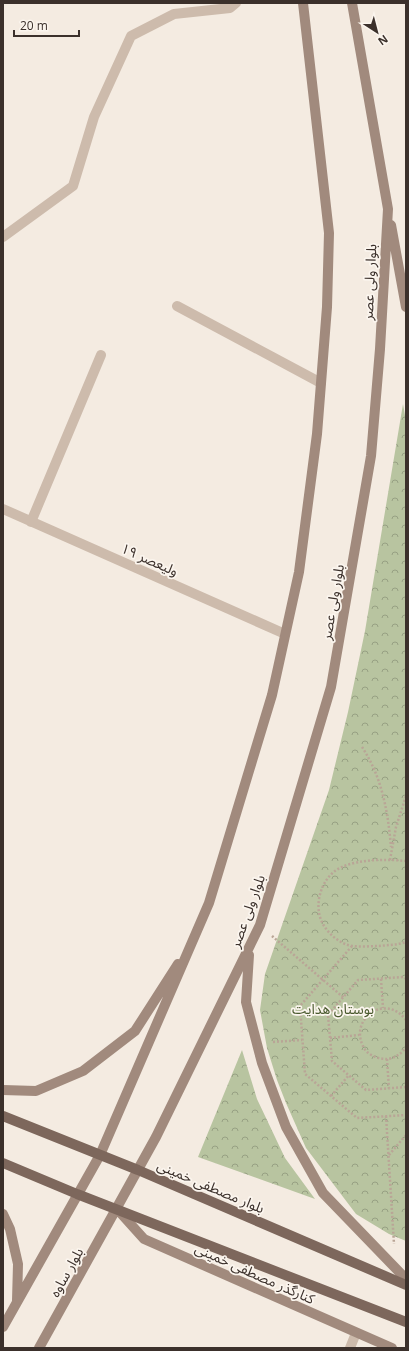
<svg xmlns="http://www.w3.org/2000/svg" width="409" height="1351" viewBox="0 0 409 1351" font-family="'Open Sans','Noto Sans Arabic',sans-serif">
<style>
.forest{fill:url(#forest-crowns)}
.lines{fill:none;stroke-linecap:round;stroke-linejoin:round}
.path{stroke:#b9a596;stroke-width:2.5;stroke-dasharray:2 2;stroke-linecap:butt}
.street{stroke:#cdbbac;stroke-width:10}
.secondary{stroke:#a18a7d;stroke-width:10}
.primary{stroke:#7d675c;stroke-width:10}
.labels{text-anchor:middle;dominant-baseline:central;stroke-width:3.5;stroke-linejoin:round;paint-order:stroke}
.street-label{font-size:14px;fill:#3b302b;stroke:#fbf5ee}
.park-label{font-size:14px;fill:#4a5a2e;stroke:#fbf5ee}
</style>
<defs>
<pattern id="forest-crowns" width="20" height="18" patternUnits="userSpaceOnUse"><rect width="20" height="18" fill="#b8c4a0"/><path d="M2 6a3 3 0 1 1 6 0M12 15a3 3 0 1 1 6 0" fill="none" stroke="#97a083"/></pattern>
</defs>
<rect width="100%" height="100%" fill="#f4ebe1"/>
<path class="forest" d="M 403,404 L 406,421 L 406,1241 L 389,1234 L 356,1214 L 306,1148 L 286,1103 L 277,1080 L 267,1048 L 260,1010 L 265,974 L 329,790 L 348,712 L 365,631 Z
M 242,1050 L 257,1099 L 285,1158 L 315,1199 L 198,1157 Z"/>
<g class="lines">
<path class="path" d="M 362,747 C 382,777 388,812 391,847
M 390,860 L 396,827 L 406,796
M 406,861 C 387,859 360,859 342,867 C 322,875 312,905 323,924 C 328,933 336,940 345,944 C 355,948 368,946 379,946 C 388,945 397,945 406,942
M 272,936 L 344,998
M 352,946 L 300,1006 L 305,1074 L 357,1118 L 406,1115
M 381,979 L 383,1008
M 406,979 L 404,977 L 358,980 L 328,1015 L 332,1061 L 366,1090 L 406,1087
M 406,1020 C 384,991 345,1022 366,1051 C 371,1056 379,1059 386,1059 C 393,1059 402,1054 406,1047
M 330,1038 L 359,1035
M 273,1042 L 302,1040
M 387,1059 L 389,1089
M 331,1096 L 349,1075
M 386,1116 L 394,1244
M 389,1155 L 406,1135"/>
<path class="street" d="M 3,237 L 73,186 L 94,117 L 131,36 L 174,14 L 230,8 L 236,3
M 177,306 L 321,383
M 3,509 L 285,634
M 31,522 L 101,355
M 350,1348 L 356,1333"/>
<path class="secondary" d="M 391,225 L 406,307
M 249,955 L 246,1002 L 262,1063 L 286,1127 L 323,1193 L 406,1279
M 3,1090 L 36,1091 L 83,1071 L 135,1031 L 178,964
M 117,1209 L 144,1239 L 392,1348
M 3,1214 L 10,1229 L 18,1264 L 17,1301
M 3,1327 L 100,1155 L 209,903 L 272,695 L 299,572 L 317,434 L 327,307 L 329,233 L 303,3
M 39,1348 L 156,1137 L 260,925 L 331,687 L 371,456 L 380,349 L 388,209 L 352,3"/>
<path class="primary" d="M 3,1116 L 138,1170 L 406,1285
M 3,1163 L 77,1194 L 406,1322"/>
</g>
<g class="labels">
<g class="street-label">
<text transform="translate(369 282) rotate(-87)">بلوار ولی عصر</text>
<text transform="translate(150 559) rotate(24)">ولیعصر ۱۹</text>
<text transform="translate(332 602) rotate(-80)">بلوار ولی عصر</text>
<text transform="translate(247 911) rotate(-70)">بلوار ولی عصر</text>
<text transform="translate(211 1186) rotate(23)">بلوار مصطفی خمینی</text>
<text transform="translate(66 1272) rotate(-61)">بلوار ساوه</text>
<text transform="translate(255 1273) rotate(24)">کنارگذر مصطفی خمینی</text>
</g>
<g class="park-label">
<text x="333" y="1008">بوستان هدایت</text>
</g>
</g>
<rect width="409" height="1351" fill="none" stroke="#3b302b" stroke-width="8"/>
<g transform="translate(377 32) rotate(144)" stroke="#fbf5ee" stroke-width="3" paint-order="stroke">
<path d="M0-3L7 15L0 10L-7 15Z" fill="#3b302b"/>
<text y="-6" font-size="11" font-weight="bold" text-anchor="middle" fill="#3b302b">N</text>
</g>
<path d="M14 30v6h65v-6" fill="none" stroke="#3b302b" stroke-width="2"/>
<text x="20" y="30" font-size="12" fill="#3b302b" stroke="#fbf5ee" stroke-width="3" paint-order="stroke">20 m</text>
</svg>
